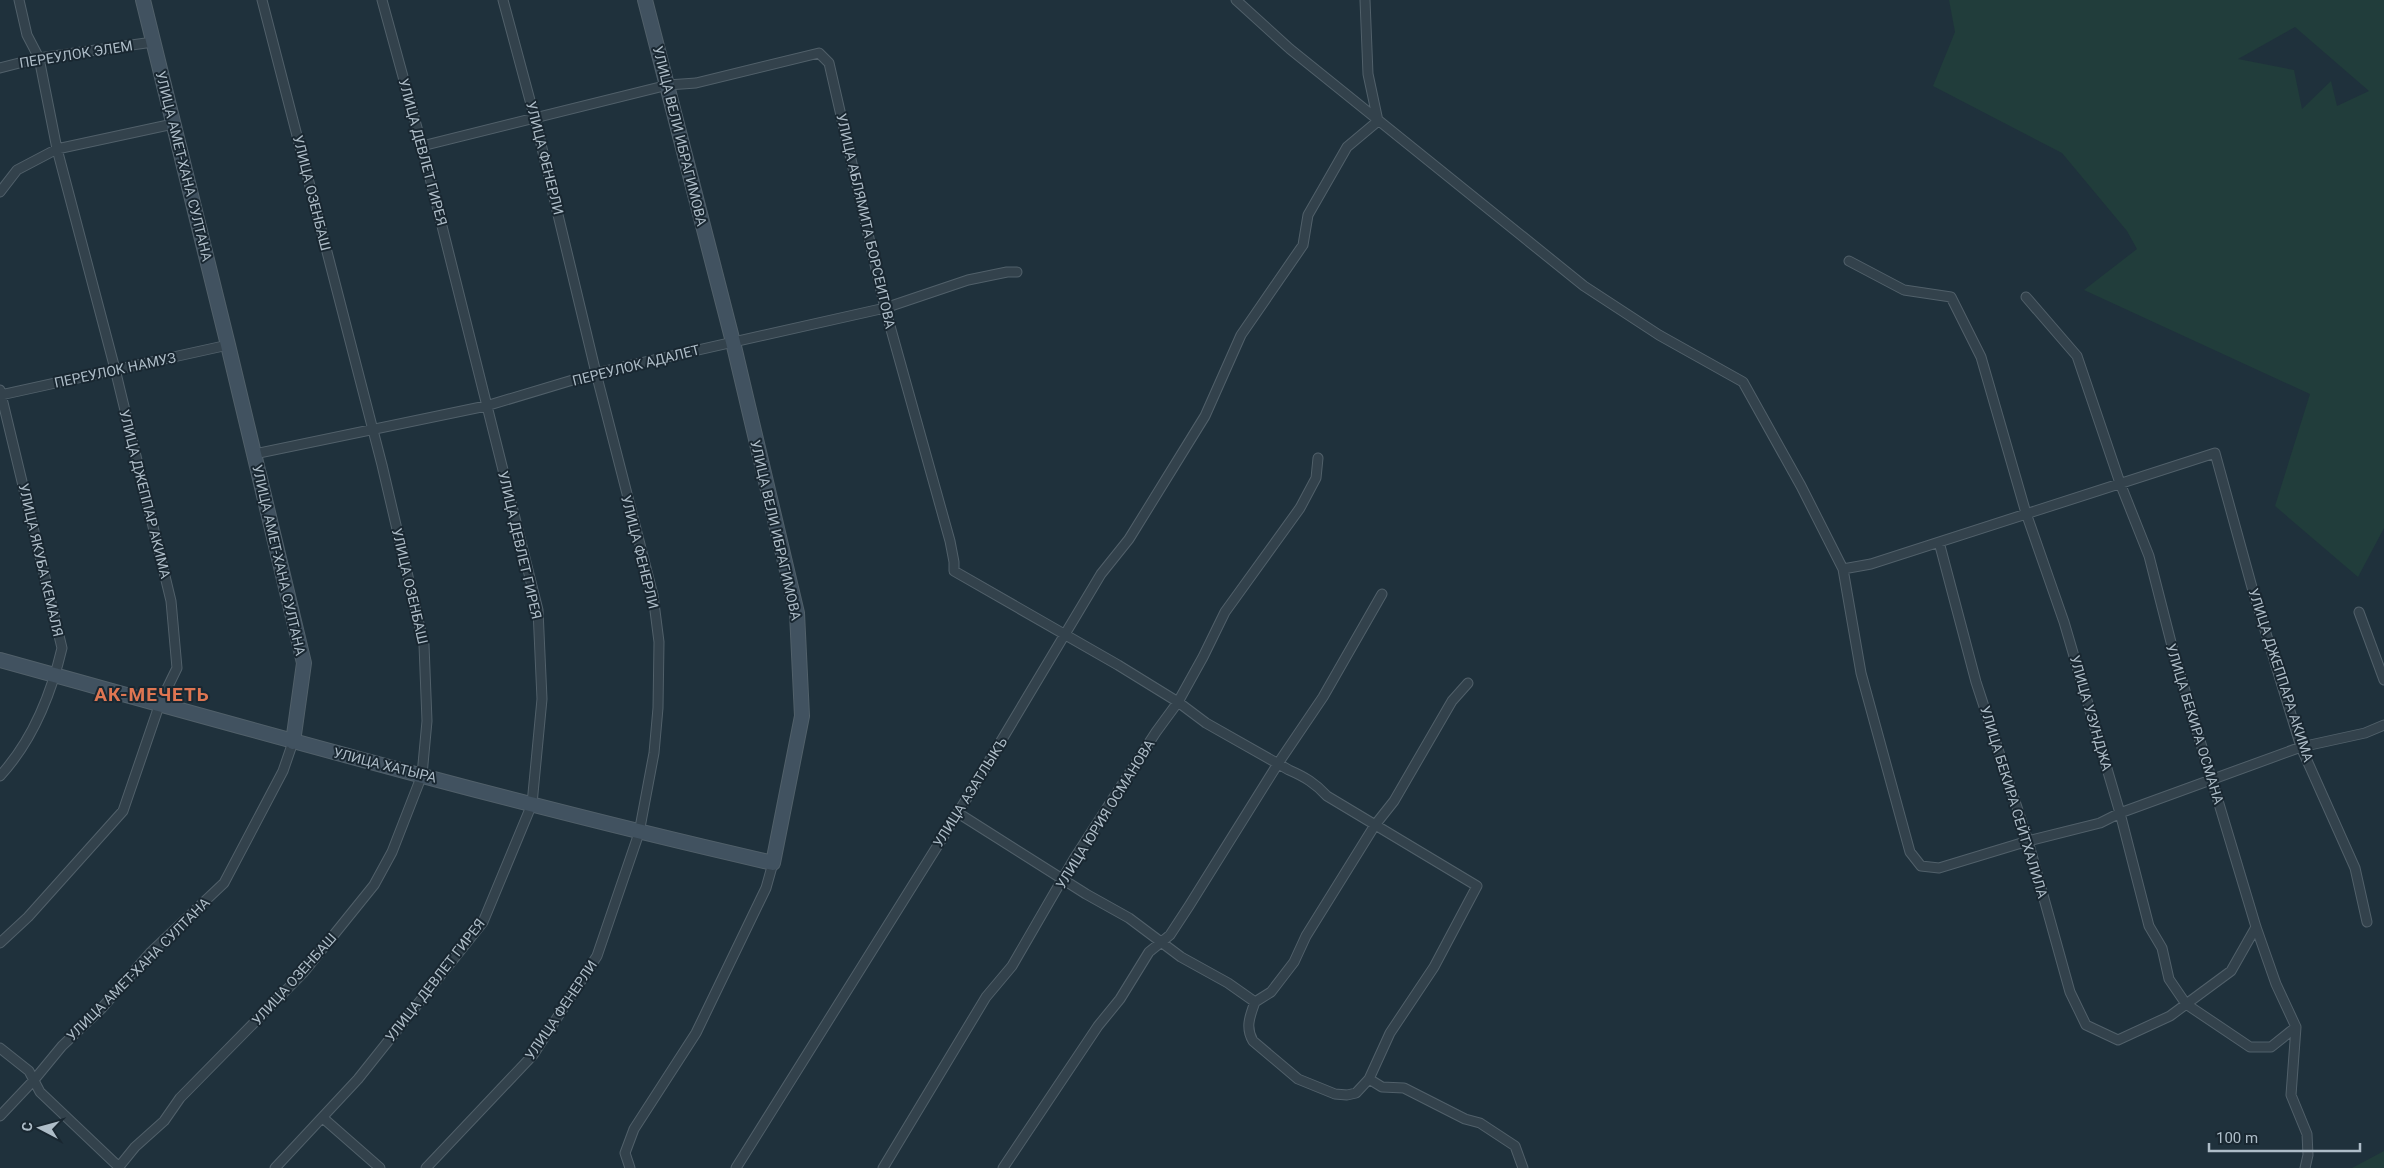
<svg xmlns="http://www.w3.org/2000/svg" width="2384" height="1168" viewBox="0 0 2384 1168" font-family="Roboto,sans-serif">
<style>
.green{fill:#213d3b;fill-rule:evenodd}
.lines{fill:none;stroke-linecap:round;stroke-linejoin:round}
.street-casing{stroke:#51606a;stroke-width:11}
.secondary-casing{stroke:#51606a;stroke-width:16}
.street{stroke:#33424c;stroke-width:9}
.secondary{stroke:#415260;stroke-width:14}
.labels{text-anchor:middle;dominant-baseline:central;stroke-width:4;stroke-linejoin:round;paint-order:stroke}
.street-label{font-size:14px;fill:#aebdc8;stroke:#192731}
.district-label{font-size:19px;font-weight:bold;letter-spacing:1px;fill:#df7652;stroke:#192731}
</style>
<rect width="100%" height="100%" fill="#1f313c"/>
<path class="green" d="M 1949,0 L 2384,0 L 2384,528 L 2358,577 L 2275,506 L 2310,394 L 2084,290 L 2137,249 L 2127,231 L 2062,153 L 1933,86 L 1955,32 ZM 2295,27 L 2369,91 L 2337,106 L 2331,81 L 2302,109 L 2294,70 L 2238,59 Z
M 2384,1151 L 2384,1168 L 2352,1168 Z"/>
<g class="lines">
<defs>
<path id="street" d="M 1236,0 L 1290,49 L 1584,286 L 1659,335 L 1743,382 L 1801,486 L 1843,569 L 1861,673 L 1910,852 L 1921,866 L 1939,868 L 2028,841 L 2100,823 L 2120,813 L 2301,747 L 2365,733 L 2384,725
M 0,68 L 39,58 L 153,42
M 422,146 L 668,85 L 696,83 L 819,53 L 829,63 L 885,308 L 950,541 L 954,562 L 954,571 L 1118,665 L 1178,702 L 1206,723 L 1289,770 C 1305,777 1315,783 1327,796 L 1477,886 L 1434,967 L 1390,1033 L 1369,1079 L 1382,1087 L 1404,1088 L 1465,1119 L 1480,1123 L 1515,1146 L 1523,1168
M 0,192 L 17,170 L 57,149 L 173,124
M 1849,261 L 1904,290 L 1951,297 L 1981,357 L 2026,513 L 2064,622 L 2120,813 L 2149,926 L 2162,948 L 2169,979 L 2186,1004 L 2250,1047 L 2271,1047 L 2296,1027
M 2026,297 L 2077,356 L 2120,483 L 2149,556 L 2174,654 L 2256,927 L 2276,984 L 2296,1027 L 2291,1095 L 2307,1134 L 2308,1155 L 2305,1168
M 0,390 L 62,648 C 51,695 33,740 0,776
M 1,395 L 228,345
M 254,454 L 486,406 L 596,373 L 885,308 L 968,280 L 1007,272 L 1017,272
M 1939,542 L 1976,682 L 2028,841 L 2070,992 L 2086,1025 L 2118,1040 L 2170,1016 L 2231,971 L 2256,927
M 1843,569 L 1871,564 L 2215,453 L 2253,591 L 2301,747 L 2355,868 L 2367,922
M 2359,612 L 2384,680
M 958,813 L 1086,894 L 1129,918 L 1181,957 L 1228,983 L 1255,1002 C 1250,1016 1245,1027 1253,1041 L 1298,1079 L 1335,1094 L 1347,1095 L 1356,1093 L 1369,1079
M 0,943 L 28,917 L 123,811 L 160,703 L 177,668 L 171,601 L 115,369 L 57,149 L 39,58 L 27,35 L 19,0
M 1255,1002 L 1271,992 L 1294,962 L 1306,936 L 1375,825 L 1394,801 L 1452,701 L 1468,683
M 0,1048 L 29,1071 L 40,1092 L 120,1168
M 0,1116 L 34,1080 L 62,1046 L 101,1009 L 151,952 L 224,883 L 283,771 L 293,742
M 323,1118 L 380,1168
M 118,1168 L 135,1147 L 164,1121 L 180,1098 L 303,973 L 374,885 L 392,852 L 422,775 L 427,721 L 424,645 L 382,465 L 262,0
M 275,1168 L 358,1079 L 483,922 L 532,804 L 542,699 L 538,610 L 422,146 L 382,0
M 426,1168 L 533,1055 L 597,956 L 639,833 L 654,753 L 658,708 L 659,642 L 653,595 L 596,373 L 535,119 L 503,0
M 630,1168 L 625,1153 L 634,1129 L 696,1033 L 766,888 L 773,863
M 736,1168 L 958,813 L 1101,574 L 1129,539 L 1205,416 L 1241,335 L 1303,245 L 1308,215 L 1347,147 L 1378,121 L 1368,74 L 1365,0
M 883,1168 L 986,997 L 1012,966 L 1074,859 L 1156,732 L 1178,702 L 1203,657 L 1225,612 L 1300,508 L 1316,478 L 1318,458
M 1003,1168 L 1098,1026 L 1120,999 L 1149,952 L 1170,935 L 1189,906 L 1279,762 L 1323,697 L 1382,594"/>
<path id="secondary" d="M 143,0 L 228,345 L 304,663 L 293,742
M 0,660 C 257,731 513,804 773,863 L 802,716 L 797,613 L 733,342 L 645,0"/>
</defs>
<use href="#street" class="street-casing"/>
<use href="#secondary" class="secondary-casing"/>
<use href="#street" class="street"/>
<use href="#secondary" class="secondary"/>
</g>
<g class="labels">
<g class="street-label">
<text transform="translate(76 54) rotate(-9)">ПЕРЕУЛОК ЭЛЕМ</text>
<text transform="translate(680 136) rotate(76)">УЛИЦА ВЕЛИ ИБРАГИМОВА</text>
<text transform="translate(423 152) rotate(75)">УЛИЦА ДЕВЛЕТ ГИРЕЯ</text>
<text transform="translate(545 158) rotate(76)">УЛИЦА ФЕНЕРЛИ</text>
<text transform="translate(184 166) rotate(76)">УЛИЦА АМЕТ-ХАНА СУЛТАНА</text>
<text transform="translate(312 193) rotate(76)">УЛИЦА ОЗЕНБАШ</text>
<text transform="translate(866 221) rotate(77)">УЛИЦА АБЛЯМИТА БОРСЕИТОВА</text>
<text transform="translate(636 365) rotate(-14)">ПЕРЕУЛОК АДАЛЕТ</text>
<text transform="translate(115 370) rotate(-12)">ПЕРЕУЛОК НАМУЗ</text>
<text transform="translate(145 494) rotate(76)">УЛИЦА ДЖЕППАР АКИМА</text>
<text transform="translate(776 530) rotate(77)">УЛИЦА ВЕЛИ ИБРАГИМОВА</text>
<text transform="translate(520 545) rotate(77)">УЛИЦА ДЕВЛЕТ ГИРЕЯ</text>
<text transform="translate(640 552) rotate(76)">УЛИЦА ФЕНЕРЛИ</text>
<text transform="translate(41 560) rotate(77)">УЛИЦА ЯКУБА КЕМАЛЯ</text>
<text transform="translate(279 560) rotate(77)">УЛИЦА АМЕТ-ХАНА СУЛТАНА</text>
<text transform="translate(410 586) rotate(77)">УЛИЦА ОЗЕНБАШ</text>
<text transform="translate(2281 675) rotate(72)">УЛИЦА ДЖЕППАРА АКИМА</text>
<text transform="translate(2091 713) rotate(74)">УЛИЦА УЗУНДЖА</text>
<text transform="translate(2195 724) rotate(73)">УЛИЦА БЕКИРА ОСМАНА</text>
<text transform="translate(385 765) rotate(14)">УЛИЦА ХАТЫРА</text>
<text transform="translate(970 792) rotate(-58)">УЛИЦА АЗАТЛЫКЪ</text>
<text transform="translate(2014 802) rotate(73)">УЛИЦА БЕКИРА СЕЙТХАЛИЛА</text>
<text transform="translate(1105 814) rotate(-58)">УЛИЦА ЮРИЯ ОСМАНОВА</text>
<text transform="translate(138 969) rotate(-45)">УЛИЦА АМЕТ-ХАНА СУЛТАНА</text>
<text transform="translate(294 979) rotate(-48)">УЛИЦА ОЗЕНБАШ</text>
<text transform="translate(435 980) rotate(-52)">УЛИЦА ДЕВЛЕТ ГИРЕЯ</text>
<text transform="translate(561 1010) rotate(-56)">УЛИЦА ФЕНЕРЛИ</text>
</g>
<g class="district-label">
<text x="152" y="694">АК-МЕЧЕТЬ</text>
</g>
</g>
<g transform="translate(40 1128) rotate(276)" stroke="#192731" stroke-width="4" paint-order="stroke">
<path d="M0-4L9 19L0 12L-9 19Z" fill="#aebdc8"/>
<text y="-8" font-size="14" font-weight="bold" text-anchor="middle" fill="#aebdc8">С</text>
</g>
<path d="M2209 1143v8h151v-8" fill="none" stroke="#aebdc8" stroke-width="2.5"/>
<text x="2216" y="1143" font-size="15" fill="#aebdc8" stroke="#192731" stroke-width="4" paint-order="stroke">100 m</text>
</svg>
